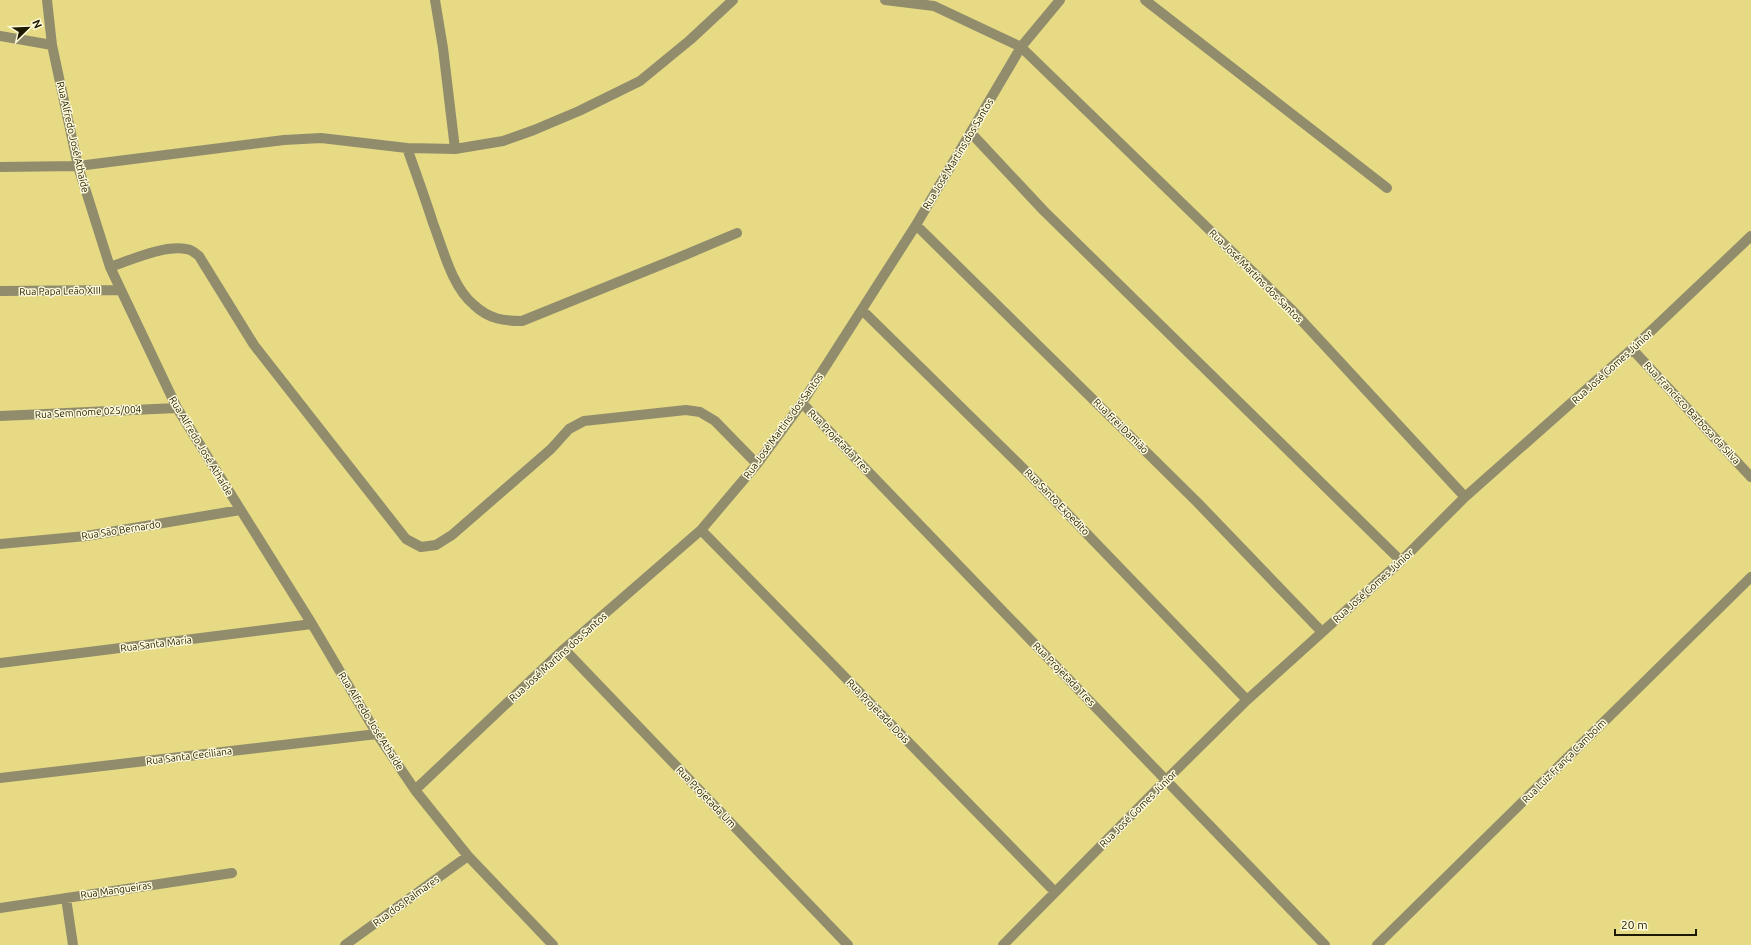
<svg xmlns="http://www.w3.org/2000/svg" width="1751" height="945" viewBox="0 0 1751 945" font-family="Ubuntu,sans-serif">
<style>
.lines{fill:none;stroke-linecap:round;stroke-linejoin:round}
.minor{stroke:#918d6c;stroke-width:10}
.labels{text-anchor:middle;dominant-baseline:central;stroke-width:3;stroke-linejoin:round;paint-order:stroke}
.street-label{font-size:10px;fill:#1e1a01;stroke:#fefad9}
</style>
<rect width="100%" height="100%" fill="#e6da85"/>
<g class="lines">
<path class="minor" d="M 47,0 L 52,45 L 78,166 L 110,267 L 177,408 L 312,624 L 377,734 L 415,790 L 468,856 L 553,945
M 435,0 L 443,48 L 455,149
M 885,0 L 934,6 L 1021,47 L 1291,309 L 1465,497
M 1145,0 L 1387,188
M 0,36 L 52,45
M 971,133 L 1044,211 L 1401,561
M 407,148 C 416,173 425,198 433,223 C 443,249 452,287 474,305 C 489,319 503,321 522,321 L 685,255 L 737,233
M 0,167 L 78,166 L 284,140 L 321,138 L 407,148 L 455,149 L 503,141 L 534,130 L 579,111 L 640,81 L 690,40 L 733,0
M 916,225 L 1197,502 L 1322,632
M 110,267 C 131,260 163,245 186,249 C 191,249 195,253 199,256 L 254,345 L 406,539 L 421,547 L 436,545 L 452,535 L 551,449 L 569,429 L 584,421 L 686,410 L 700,412 L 715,421 L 757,464
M 0,291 L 120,290
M 862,310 L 1037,482 L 1247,700
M 1632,349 L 1751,477
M 802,403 L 1325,945
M 0,416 L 177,408
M 701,530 L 1055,892
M 0,544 L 86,536 L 240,510
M 564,649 L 848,945
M 0,663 L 312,624
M 0,778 L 377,734
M 415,790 L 564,649 L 701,530 L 757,464 L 802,403 L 916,225 L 1021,47 L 1060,0
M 66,898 L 73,945
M 0,908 L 232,873
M 345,945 L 468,856
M 1003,945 L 1166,780 L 1247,700 L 1401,561 L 1465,497 L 1632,349 L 1751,236
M 1377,945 L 1751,577"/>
</g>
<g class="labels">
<g class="street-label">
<text transform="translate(73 137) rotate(77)">Rua Alfredo José Athaíde</text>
<text transform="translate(958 154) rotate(-59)">Rua José Martins dos Santos</text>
<text transform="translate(1256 276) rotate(45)">Rua José Martins dos Santos</text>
<text transform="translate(60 291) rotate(-1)">Rua Papa Leão XIII</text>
<text transform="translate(1612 367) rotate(-42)">Rua José Gomes Júnior</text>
<text transform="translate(88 412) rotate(-3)">Rua Sem nome 025/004</text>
<text transform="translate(1692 413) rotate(47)">Rua Francisco Barbosa da Silva</text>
<text transform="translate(783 426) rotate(-54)">Rua José Martins dos Santos</text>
<text transform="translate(1121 426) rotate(45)">Rua Frei Damião</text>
<text transform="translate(839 441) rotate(46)">Rua Projetada Tres</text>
<text transform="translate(201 446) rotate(59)">Rua Alfredo José Athaíde</text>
<text transform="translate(1057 502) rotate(46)">Rua Santo Expedito</text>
<text transform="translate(121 530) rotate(-9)">Rua São Bernardo</text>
<text transform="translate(1373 586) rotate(-42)">Rua José Gomes Júnior</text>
<text transform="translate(156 644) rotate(-7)">Rua Santa Maria</text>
<text transform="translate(558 657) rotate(-42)">Rua José Martins dos Santos</text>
<text transform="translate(1064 674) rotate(46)">Rua Projetada Tres</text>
<text transform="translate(878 711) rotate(46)">Rua Projetada Dois</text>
<text transform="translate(371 721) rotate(58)">Rua Alfredo José Athaíde</text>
<text transform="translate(189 756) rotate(-7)">Rua Santa Ceciliana</text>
<text transform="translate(1564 761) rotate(-45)">Rua Luiz França Camboim</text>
<text transform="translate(706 797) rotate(46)">Rua Projetada Um</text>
<text transform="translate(1138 809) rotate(-45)">Rua José Gomes Júnior</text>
<text transform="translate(116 890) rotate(-8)">Rua Mangueiras</text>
<text transform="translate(406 901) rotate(-36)">Rua dos Palmares</text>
</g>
</g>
<g transform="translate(28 28) rotate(67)" stroke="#fefad9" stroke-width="3" paint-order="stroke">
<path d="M0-3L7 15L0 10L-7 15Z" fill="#1e1a01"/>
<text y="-6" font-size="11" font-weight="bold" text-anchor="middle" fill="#1e1a01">N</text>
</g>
<path d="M1615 929v6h81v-6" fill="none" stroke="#1e1a01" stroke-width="2"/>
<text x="1621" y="929" font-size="12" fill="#1e1a01" stroke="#fefad9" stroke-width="3" paint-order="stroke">20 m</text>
</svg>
